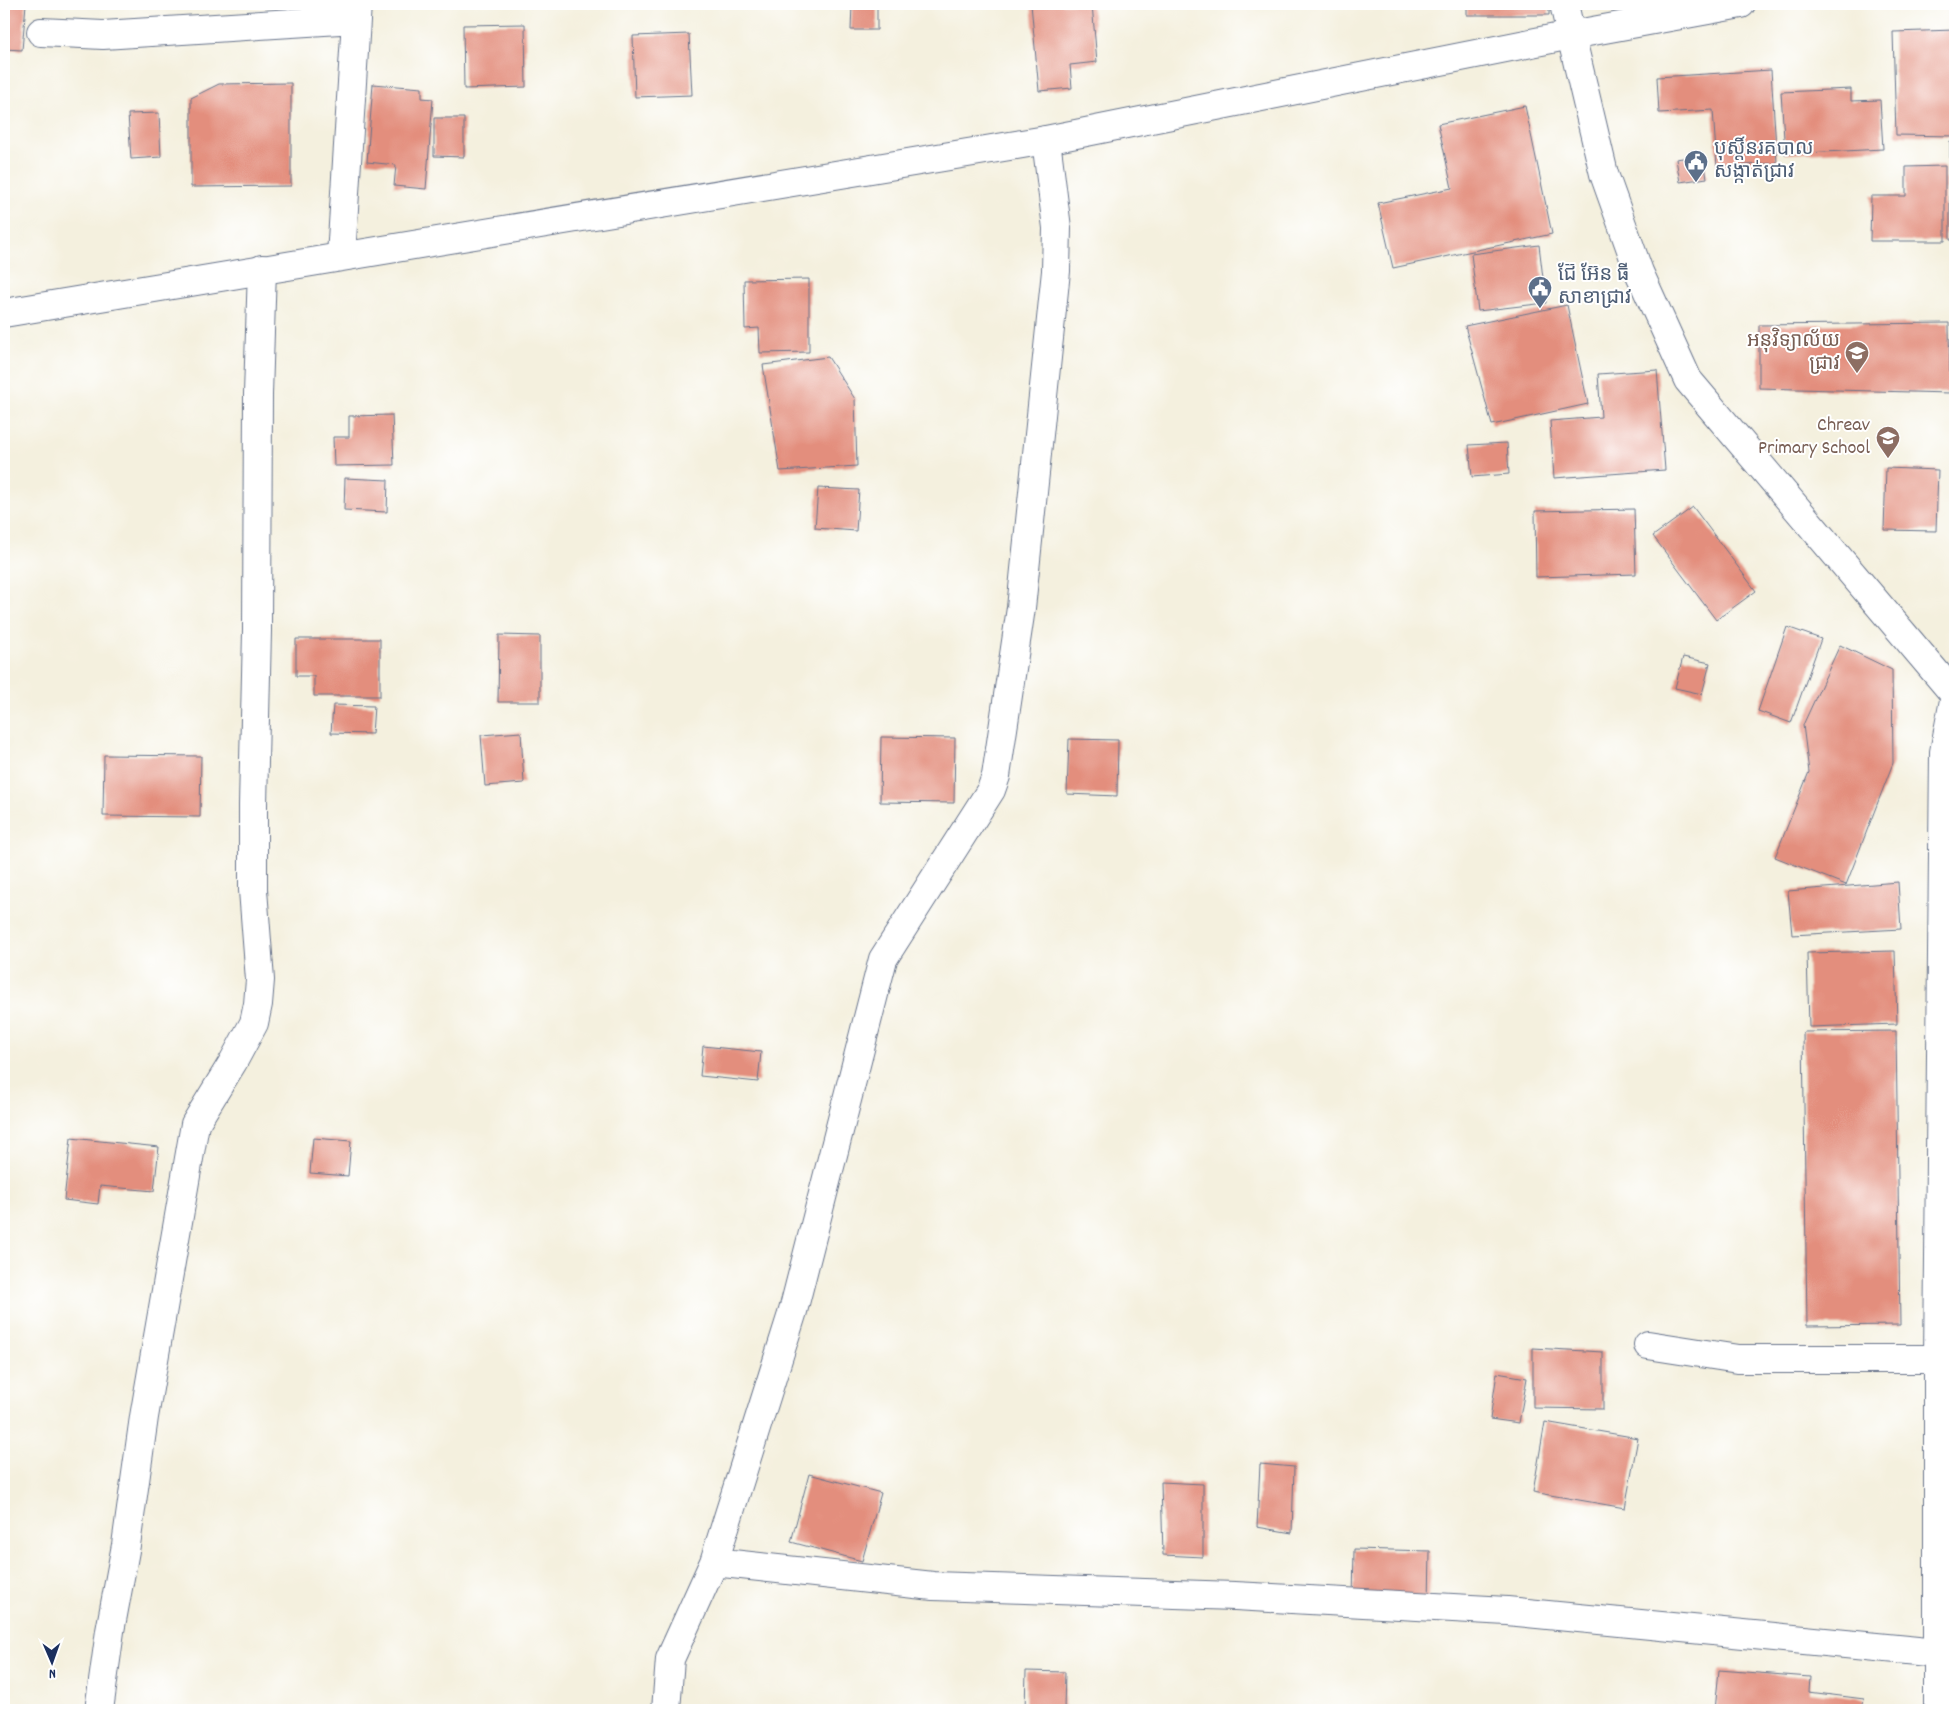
<svg xmlns="http://www.w3.org/2000/svg" width="1959" height="1714" viewBox="0 0 1959 1714" font-family="Dekko,'Noto Sans Khmer',sans-serif">
<style>
.building{fill:#e38e7d}
.lines{fill:none;stroke-linecap:round;stroke-linejoin:round}
.minor-casing{stroke:#67738b;stroke-width:30}
.tertiary-casing{stroke:#67738b;stroke-width:30}
.minor{stroke:#fff;stroke-width:28}
.tertiary{stroke:#fff;stroke-width:28}
.labels{text-anchor:middle;dominant-baseline:central;stroke-width:4;stroke-linejoin:round;paint-order:stroke}
.service-label{font-size:20px;fill:#4e5e75;stroke:#fff;text-anchor:start}
.education-label{font-size:20px;fill:#785e54;stroke:#fff;text-anchor:end}
</style>
<rect width="100%" height="100%" fill="#fff"/>
<filter id="ink" filterUnits="userSpaceOnUse"><feTurbulence type="fractalNoise" baseFrequency=".02" numOctaves="2"/><feDisplacementMap in="SourceGraphic" scale="10" xChannelSelector="R" yChannelSelector="G"/><feConvolveMatrix kernelMatrix="1 2 1 2 8 2 1 2 1" color-interpolation-filters="sRGB"/></filter>
<filter id="wash" filterUnits="userSpaceOnUse"><feTurbulence type="fractalNoise" baseFrequency=".0096" numOctaves="4" result="noise"/><feDisplacementMap in="SourceGraphic" scale="20" xChannelSelector="R" yChannelSelector="G"/><feGaussianBlur stdDeviation="1.12" result="paint"/><feColorMatrix in="noise" values="0 0 0 0 0 0 0 0 0 0 0 0 0 0 0 0 0 1.4 0 .05"/><feComposite in="paint" operator="in"/></filter>
<g filter="url(#wash)">
<rect width="100%" height="100%" fill="#f4f0de"/>
<g id="blocks">
<path class="building" d="M 4,4 L 26,4 L 22,50 L 4,49 Z
M 852,4 L 877,4 L 877,30 L 851,30 Z
M 1031,4 L 1092,4 L 1097,62 L 1070,65 L 1072,88 L 1039,91 Z
M 1467,4 L 1549,4 L 1549,15 L 1467,15 Z
M 1612,4 L 1654,4 L 1654,5 L 1613,9 Z
M 525,24 L 526,87 L 464,89 L 463,25 Z
M 1955,30 L 1955,136 L 1896,135 L 1893,32 Z
M 689,34 L 692,95 L 635,97 L 633,36 Z
M 1771,70 L 1777,163 L 1717,167 L 1713,110 L 1659,113 L 1657,77 Z
M 291,83 L 291,186 L 191,187 L 191,98 L 219,84 Z
M 373,84 L 422,88 L 422,98 L 433,99 L 426,189 L 394,186 L 396,165 L 367,162 Z
M 1851,89 L 1851,101 L 1880,100 L 1883,149 L 1785,154 L 1781,92 Z
M 1525,106 L 1552,234 L 1393,268 L 1378,203 L 1452,188 L 1438,124 Z
M 159,113 L 161,157 L 131,159 L 128,114 Z
M 434,118 L 464,118 L 464,157 L 434,156 Z
M 1950,141 L 1955,141 L 1955,240 L 1950,240 Z
M 1703,155 L 1707,178 L 1680,182 L 1676,159 Z
M 1945,166 L 1945,241 L 1870,241 L 1871,196 L 1906,196 L 1906,167 Z
M 1539,245 L 1546,303 L 1478,311 L 1471,254 Z
M 809,279 L 809,352 L 760,353 L 759,328 L 745,329 L 744,280 Z
M 1567,305 L 1588,404 L 1492,425 L 1465,326 Z
M 1949,323 L 1950,393 L 1759,388 L 1759,325 Z
M 828,357 L 855,399 L 857,466 L 780,471 L 763,365 Z
M 1657,370 L 1665,470 L 1554,478 L 1550,421 L 1601,417 L 1598,374 Z
M 392,415 L 394,465 L 334,466 L 333,437 L 349,437 L 349,416 Z
M 1507,443 L 1509,474 L 1472,477 L 1469,445 Z
M 1886,468 L 1938,470 L 1936,531 L 1884,530 Z
M 345,478 L 388,480 L 387,512 L 344,510 Z
M 818,488 L 859,490 L 856,531 L 815,528 Z
M 1693,507 L 1756,591 L 1716,620 L 1653,536 Z
M 1634,509 L 1636,574 L 1536,577 L 1535,511 Z
M 1787,627 L 1821,639 L 1791,723 L 1758,711 Z
M 499,635 L 540,636 L 540,702 L 498,702 Z
M 296,639 L 380,639 L 380,696 L 314,696 L 314,676 L 296,676 Z
M 1840,645 L 1892,670 L 1893,763 L 1846,885 L 1775,857 L 1809,772 L 1803,725 Z
M 1683,657 L 1710,663 L 1702,694 L 1675,688 Z
M 333,705 L 374,706 L 372,734 L 331,733 Z
M 521,732 L 524,783 L 485,786 L 481,735 Z
M 881,737 L 955,738 L 954,803 L 880,802 Z
M 1069,739 L 1118,740 L 1117,796 L 1067,794 Z
M 104,755 L 201,756 L 200,817 L 103,816 Z
M 1898,882 L 1901,929 L 1792,935 L 1788,891 Z
M 1895,951 L 1897,1024 L 1809,1027 L 1807,953 Z
M 1896,1031 L 1900,1325 L 1807,1326 L 1803,1032 Z
M 703,1046 L 761,1052 L 758,1082 L 700,1076 Z
M 71,1138 L 159,1147 L 154,1191 L 100,1186 L 98,1204 L 64,1200 Z
M 313,1138 L 351,1141 L 348,1176 L 310,1173 Z
M 1533,1348 L 1603,1352 L 1603,1409 L 1533,1408 Z
M 1497,1373 L 1527,1378 L 1519,1423 L 1490,1419 Z
M 1545,1422 L 1638,1438 L 1625,1508 L 1533,1492 Z
M 1260,1464 L 1294,1467 L 1292,1533 L 1257,1527 Z
M 809,1474 L 881,1493 L 862,1561 L 791,1542 Z
M 1161,1482 L 1203,1484 L 1203,1557 L 1163,1555 Z
M 1354,1549 L 1430,1551 L 1429,1602 L 1353,1600 Z
M 1719,1670 L 1810,1677 L 1809,1692 L 1864,1699 L 1862,1710 L 1715,1710 Z
M 1026,1671 L 1065,1672 L 1064,1710 L 1025,1710 Z"/>
</g>
</g>
<g filter="url(#ink)">
<use href="#blocks" fill-opacity="0" stroke="#67738b" stroke-width="1"/>
<g class="lines">
<defs>
<path id="minor" d="M 1564,4 L 1571,35
M 41,32 L 103,35 L 356,19
M 341,256 L 357,4
M 1648,1345 L 1738,1359 L 1955,1359
M 714,1562 L 933,1586 L 1235,1596 L 1507,1611 L 1938,1653
M 99,1710 L 110,1631 L 126,1545 L 144,1417 L 195,1124 L 233,1062 L 254,1023 L 258,1004 L 260,980 L 253,890 L 253,805 L 257,631 L 258,394 L 262,269
M 666,1710 L 670,1659 L 714,1562 L 793,1311 L 883,959 L 991,790 L 996,776 L 1021,608 L 1056,271 L 1057,228 L 1046,140"/>
<path id="tertiary" d="M 1571,35 L 1604,174 L 1639,272 L 1688,380 L 1955,695
M 4,313 L 1046,140 L 1571,35 L 1741,4
M 1938,1710 L 1938,1359 L 1944,752 L 1955,695"/>
</defs>
<use href="#minor" class="minor-casing"/>
<use href="#tertiary" class="tertiary-casing"/>
<use href="#minor" class="minor"/>
<use href="#tertiary" class="tertiary"/>
</g>
</g>
<defs>
<symbol id="civic-pin" viewBox="-11 -11 22 30"><path d="M0 17L-7.5 6A9.5 9.5 0 1 1 7.5 6Z" fill="#5c6f8a" stroke="#fff"/><path d="M-.6-6.5H3V-4.5H.6V-3L4-1V1h2V6H-6V1h2V-1L-.6-3ZM-1.2 2.5V6h2.4V2.5Z" fill="#fff"/></symbol>
<symbol id="school-pin" viewBox="-11 -11 22 30"><path d="M0 17L-7.5 6A9.5 9.5 0 1 1 7.5 6Z" fill="#8d6e63" stroke="#fff"/><path d="M0-5L7-2L0 1L-7-2ZM-4 1L0 2.5L4 1V4Q0 6-4 4Z" fill="#fff"/></symbol>
</defs>
<g fill-rule="evenodd">
<use href="#civic-pin" x="1682" y="148" width="28" height="38"/>
<use href="#civic-pin" x="1526" y="274" width="28" height="38"/>
<use href="#school-pin" x="1843" y="339" width="28" height="38"/>
<use href="#school-pin" x="1874" y="424" width="28" height="38"/>
</g>
<g class="labels">
<g class="service-label">
<text x="1714" y="150">បុស្តិ៍នរគបាល<tspan x="1714" dy="23">សង្កាត់ជ្រាវ</tspan></text>
<text x="1558" y="276">ជ៊ែ អ៊ែន ធី<tspan x="1558" dy="23">សាខាជ្រាវ</tspan></text>
</g>
<g class="education-label">
<text x="1840" y="342">អនុវិទ្យាល័យ<tspan x="1840" dy="23">ជ្រាវ</tspan></text>
<text x="1870" y="426">Chreav<tspan x="1870" dy="23">Primary School</tspan></text>
</g>
</g>
<rect width="1959" height="1714" fill="none" stroke="#fff" stroke-width="20"/>
<g transform="translate(52 1662) rotate(178)" stroke="#ffffff" stroke-width="4" paint-order="stroke">
<path d="M0-4L9 19L0 12L-9 19Z" fill="#1b2f5e"/>
<text y="-8" font-size="14" font-weight="bold" text-anchor="middle" fill="#1b2f5e">N</text>
</g>
</svg>
